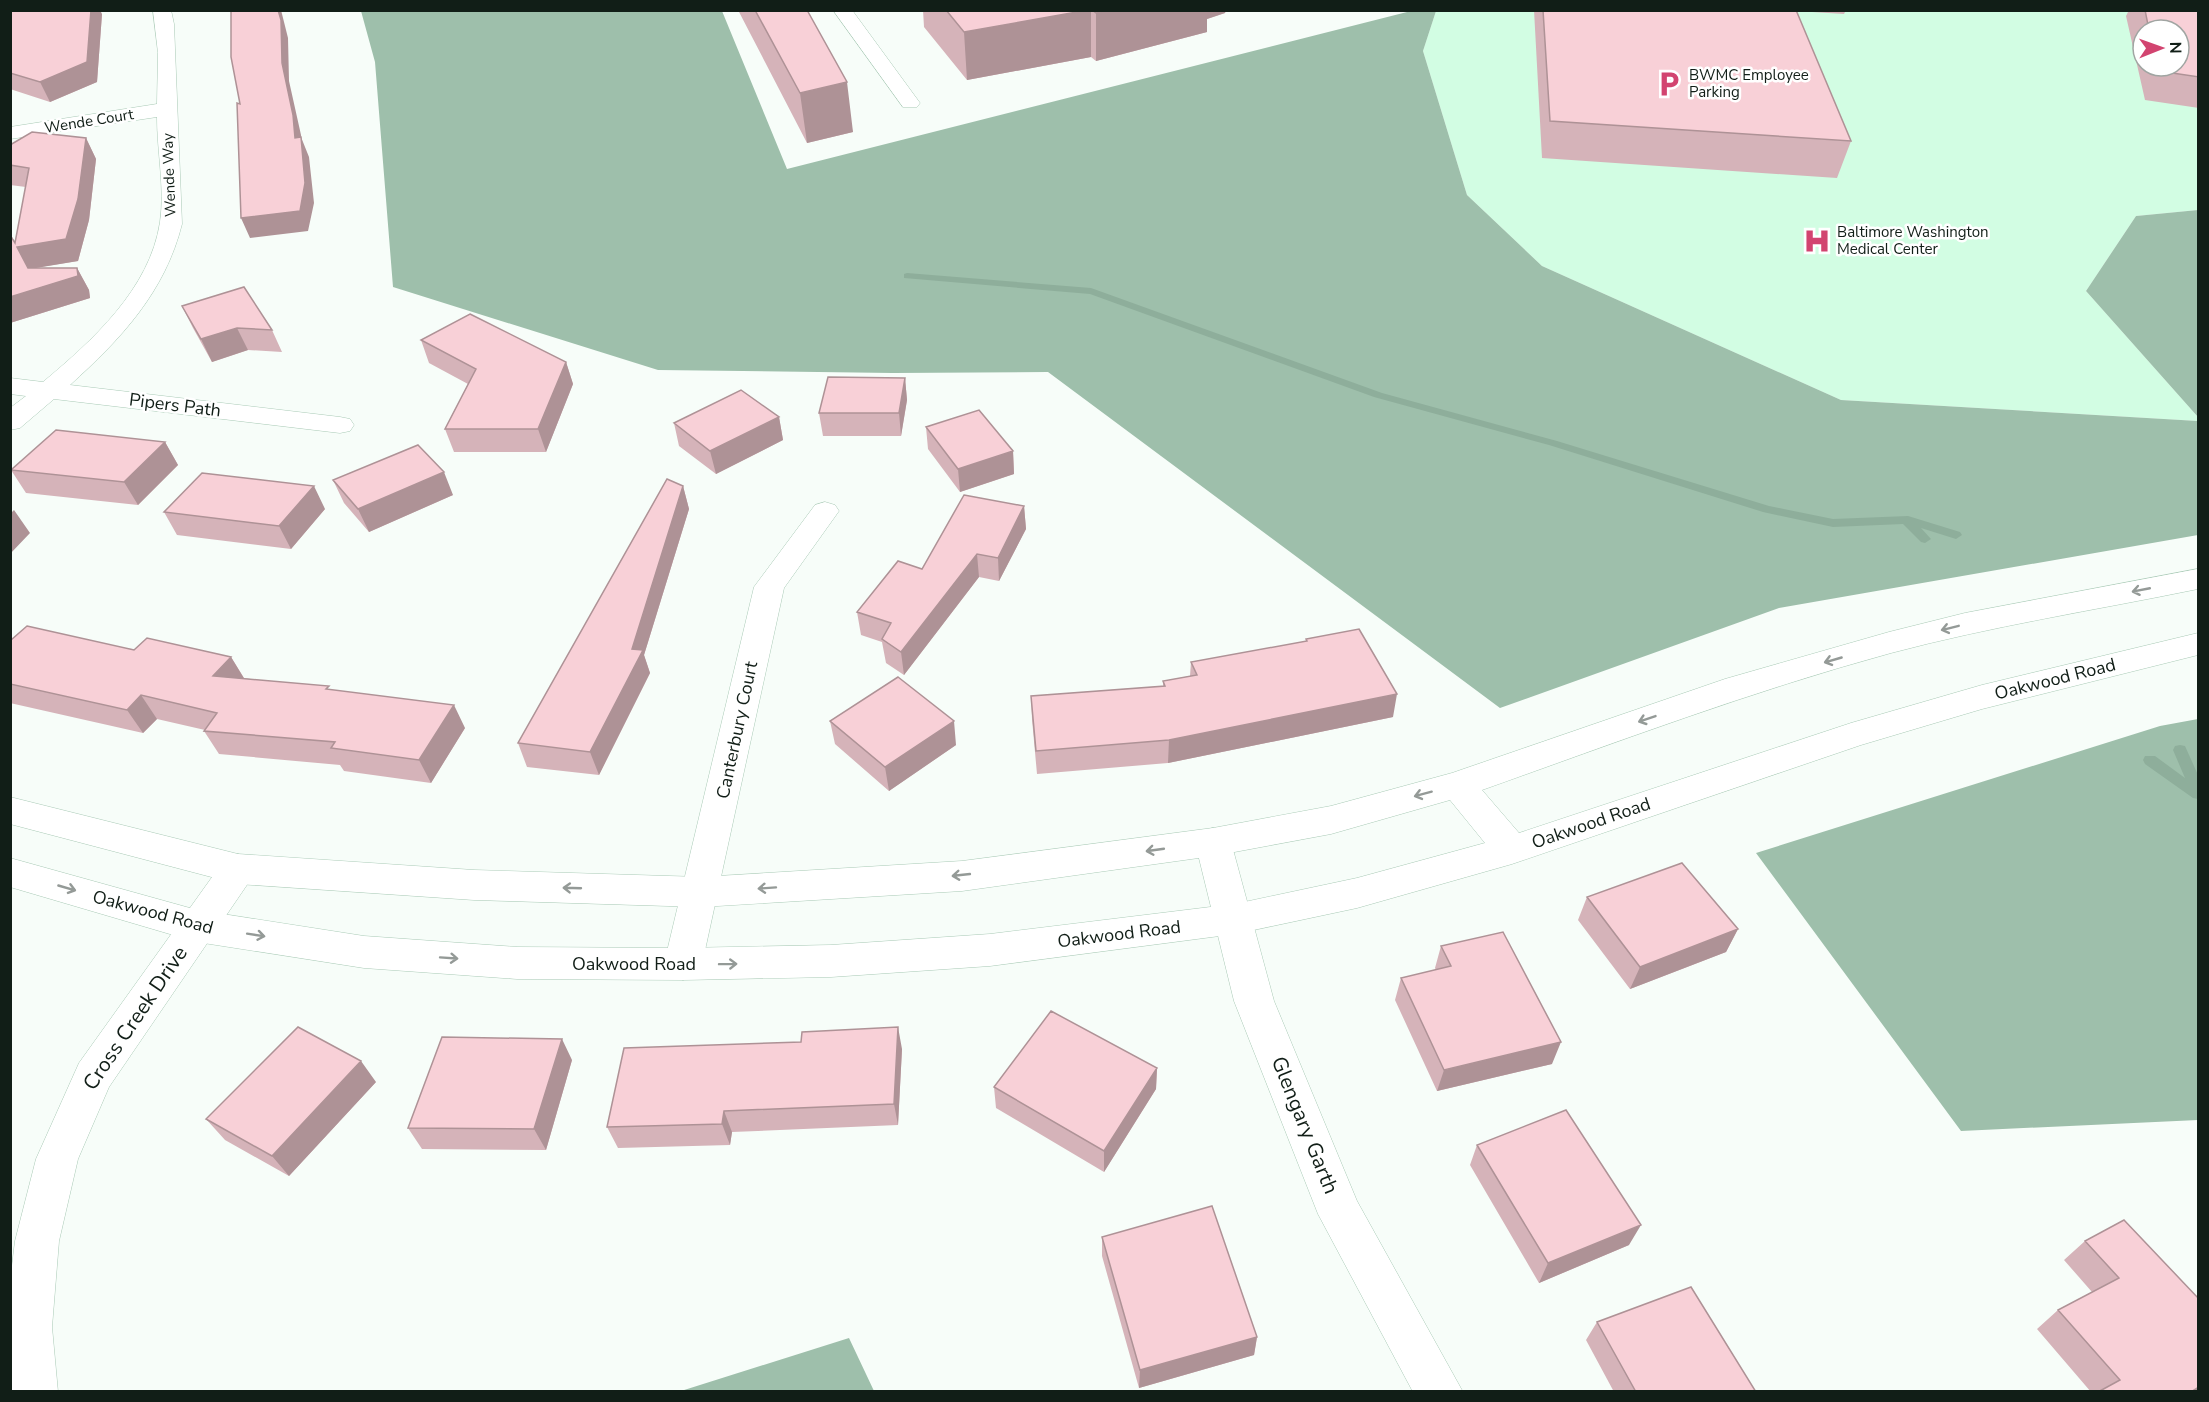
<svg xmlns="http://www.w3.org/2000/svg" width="2209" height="1402" viewBox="0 0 2209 1402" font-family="'Nunito Sans',sans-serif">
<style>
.built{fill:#d2fde3;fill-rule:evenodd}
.forest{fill:#9ebfab}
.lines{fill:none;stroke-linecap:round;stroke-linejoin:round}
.stream{fill:#8eae9b;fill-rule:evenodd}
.street-casing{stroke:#a9cab6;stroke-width:1}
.secondary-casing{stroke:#a9cab6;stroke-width:1}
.street{fill:#fff;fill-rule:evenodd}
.secondary{fill:#fff;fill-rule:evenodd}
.wall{fill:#d5b3b9;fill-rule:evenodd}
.shaded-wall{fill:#ae9296}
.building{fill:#f8d0d7;stroke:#ae9296;stroke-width:1.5}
.oneway{stroke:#949a97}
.labels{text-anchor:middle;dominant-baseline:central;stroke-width:5;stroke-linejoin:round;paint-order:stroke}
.far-poi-label{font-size:15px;fill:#111e17;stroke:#fff;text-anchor:start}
.far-street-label{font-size:15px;fill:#111e17;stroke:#fff}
.street-label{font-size:18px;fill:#111e17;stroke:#fff}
.near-street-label{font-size:21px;fill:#111e17;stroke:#fff}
</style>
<rect width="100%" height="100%" fill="#f7fdf9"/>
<path class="built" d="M 1436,11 L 2198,11 L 2198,210 L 2136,216 L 2086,291 L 2198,417 L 2198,421 L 1841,400 L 1542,266 L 1467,195 L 1423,51 ZM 2143,30 L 2179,30 L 2179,66 L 2143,66 Z"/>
<path class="forest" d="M 361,11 L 722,11 L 787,169 L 1411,11 L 1436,11 L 1423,51 L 1467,195 L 1542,266 L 1841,400 L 2198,421 L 2198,535 L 1779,608 L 1500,708 L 1048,372 L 893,373 L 658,370 L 393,287 L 375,62 Z
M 2198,210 L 2198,417 L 2086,291 L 2136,216 Z
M 2198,719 L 2198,1120 L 1961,1131 L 1756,853 L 2160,726 Z
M 849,1338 L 874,1391 L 681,1391 Z"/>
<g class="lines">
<path class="stream" d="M 907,273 L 1091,288 L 1382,393 L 1557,441 L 1769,506 L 1833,519 L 1908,516 L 1960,532 L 1962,535 L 1956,539 L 1921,528 L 1931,539 L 1925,543 L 1921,542 L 1903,524 L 1833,527 L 1763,512 L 1549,445 L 1374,397 L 1090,294 L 904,278 L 904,274 Z
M 2180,745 L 2185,746 L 2198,775 L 2198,799 L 2193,798 L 2145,764 L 2143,760 L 2145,756 L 2155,756 L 2185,778 L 2173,750 L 2175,746 Z"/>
<defs>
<path id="street" d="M 153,10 L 171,10 L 174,24 L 182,224 C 165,292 121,339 70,385 L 340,417 L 350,419 L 354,425 L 350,431 L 340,433 L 54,399 L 20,428 L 10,430 L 10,408 L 26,396 L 10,394 L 10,378 L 43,382 C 92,341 150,289 160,222 C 165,188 157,152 157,117 L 10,139 L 10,127 L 157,104 L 158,53 Z
M 833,10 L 852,10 L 920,103 L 917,107 L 903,107 Z
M 825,502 L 835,505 L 839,511 L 784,588 L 702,964 L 697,975 L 683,980 L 669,975 L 664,964 L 754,587 L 815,505 Z
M 1213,828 L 1226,832 L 1231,842 L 1274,1001 L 1357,1201 L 1463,1392 L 1413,1392 L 1318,1214 L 1234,1001 L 1195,842 L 1200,832 Z
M 238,854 L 251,859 L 256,869 L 251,879 L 109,1087 L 78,1159 L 59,1241 L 52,1327 L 58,1392 L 10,1392 L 10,1282 L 15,1241 L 36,1159 L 79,1063 L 225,859 Z"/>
<path id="secondary" d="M 2198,569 L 2198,589 C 2096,610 1992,626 1891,653 C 1752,691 1617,742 1482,790 L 1519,833 L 1851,723 L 1982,685 L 2198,633 L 2198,655 L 1982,709 L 1861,745 L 1512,864 L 1357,908 L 1235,934 L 990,966 L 831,977 L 683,980 L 517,979 L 364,968 L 197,942 L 10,887 L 10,858 L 197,910 L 364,936 L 517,947 L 683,948 L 831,945 L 990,934 L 1235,904 L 1357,878 L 1485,843 L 1450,800 L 1331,834 L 1213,856 L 962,891 L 701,907 L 474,900 L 238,884 L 10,824 L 10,797 L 238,854 L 474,870 L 701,877 L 962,861 L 1213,828 L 1331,806 L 1452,773 L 1725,679 L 1889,632 L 1965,613 Z"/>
</defs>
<use href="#street" class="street-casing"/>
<use href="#secondary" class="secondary-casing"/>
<use href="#street" class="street"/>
<use href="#secondary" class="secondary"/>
</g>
<path class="wall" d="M 10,10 L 102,14 L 97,82 L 50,102 L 10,89 Z
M 738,10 L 807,10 L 853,132 L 807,143 Z
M 923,10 L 1226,10 L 1225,13 L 1207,19 L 1207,32 L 1096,61 L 1091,57 L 967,80 L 924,27 Z
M 1534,10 L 1846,10 L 1844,14 L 1796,11 L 1851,141 L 1837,178 L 1542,158 Z
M 2129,10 L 2199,10 L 2199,108 L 2145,100 L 2126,16 ZM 2143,30 L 2179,30 L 2179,66 L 2143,66 Z
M 86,138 L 96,159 L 89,220 L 78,261 L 34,268 L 77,268 L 89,290 L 90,298 L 10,323 L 26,187 L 10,185 L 10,145 Z
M 182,306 L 272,330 L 282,352 L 248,350 L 212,362 L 193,328 Z
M 421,340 L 566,362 L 573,384 L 546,452 L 454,452 L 445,429 L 468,384 L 429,363 Z
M 905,378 L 907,400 L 901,436 L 823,436 L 819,413 Z
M 779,417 L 783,440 L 716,474 L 679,446 L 674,423 Z
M 926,427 L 1013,451 L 1014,474 L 960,492 L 928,449 Z
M 165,442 L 178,465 L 138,505 L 26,493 L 11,470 Z
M 333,480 L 453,495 L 369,532 L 344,503 Z
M 683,486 L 689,509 L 644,655 L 650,673 L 599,775 L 527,767 L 518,743 Z
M 1024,506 L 1026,529 L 999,581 L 979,577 L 904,675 L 886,663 L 882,642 L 861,635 L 857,612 L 922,569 Z
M 325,509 L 291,549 L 177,535 L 164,512 Z
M 10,639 L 231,657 L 244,678 L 331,690 L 465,728 L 431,783 L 344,771 L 340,765 L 219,754 L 204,731 L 205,730 L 157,719 L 143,733 L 10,703 Z
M 1306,639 L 1393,717 L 1168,763 L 1037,774 L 1032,719 L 1031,696 L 1163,686 L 1163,681 L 1190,676 L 1191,662 L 1306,642 Z
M 830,721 L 956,745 L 889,791 L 835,744 Z
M 1587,897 L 1738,929 L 1726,952 L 1630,989 L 1578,920 Z
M 1441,946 L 1552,1064 L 1437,1091 L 1395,1000 L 1401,978 L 1436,970 L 1435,968 Z
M 902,1049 L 898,1125 L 732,1132 L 730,1145 L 618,1148 L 607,1127 Z
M 572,1060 L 546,1150 L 422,1149 L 408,1128 Z
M 1157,1068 L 1156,1089 L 1104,1172 L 996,1108 L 994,1087 Z
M 376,1082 L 289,1176 L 225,1140 L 206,1119 Z
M 1477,1145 L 1629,1245 L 1539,1283 L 1470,1165 Z
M 2124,1220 L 2199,1390 L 2196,1392 L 2091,1392 L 2037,1329 L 2058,1310 L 2092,1292 L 2064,1260 L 2085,1241 Z
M 1102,1237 L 1257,1337 L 1254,1355 L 1139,1388 L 1102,1256 Z
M 1597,1322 L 1756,1392 L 1614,1392 L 1586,1340 Z"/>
<path class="shaded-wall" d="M 91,10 L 100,10 L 102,14 L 97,82 L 50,102 L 40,82 Z
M 278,10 L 281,10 L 288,38 L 289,81 L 301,135 L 303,158 L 295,138 L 282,63 Z
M 1088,10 L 1091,10 L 1091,57 L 967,80 L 964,32 Z
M 1107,10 L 1226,10 L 1225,13 L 1207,19 L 1207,32 L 1096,61 L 1096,13 Z
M 847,82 L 853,132 L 807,143 L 800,93 Z
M 301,137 L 309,157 L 314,203 L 308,231 L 250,238 L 241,218 Z
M 86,138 L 96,159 L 89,220 L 78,261 L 30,269 L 77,268 L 89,290 L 90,298 L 10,323 L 10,297 L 28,268 L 10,234 L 18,247 Z
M 237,328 L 248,350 L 212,362 L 201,339 Z
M 566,362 L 573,384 L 546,452 L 538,429 Z
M 905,378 L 907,400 L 901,436 L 899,413 Z
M 779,417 L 783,440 L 716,474 L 710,451 Z
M 165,442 L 178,465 L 138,505 L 124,482 Z
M 1013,451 L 1014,474 L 960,492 L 958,469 Z
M 444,472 L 453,495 L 369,532 L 358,509 Z
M 314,486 L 325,509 L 291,549 L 279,526 Z
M 683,486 L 689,509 L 644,655 L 650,673 L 599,775 L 590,752 L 632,649 Z
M 1024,506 L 1026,529 L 999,581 L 998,558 Z
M 14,510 L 30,533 L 10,554 L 10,514 Z
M 977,554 L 979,577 L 904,675 L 901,652 Z
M 231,657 L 245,680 L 213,676 Z
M 1397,694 L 1393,717 L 1168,763 L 1169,740 Z
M 141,695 L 157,719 L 143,733 L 127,710 Z
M 454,705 L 465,728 L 431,783 L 419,760 Z
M 954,721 L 956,745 L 889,791 L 885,767 Z
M 1738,929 L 1726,952 L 1630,989 L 1640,967 Z
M 898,1027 L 902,1049 L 898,1125 L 894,1104 Z
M 562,1039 L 572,1060 L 546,1150 L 534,1129 Z
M 1561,1042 L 1552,1064 L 1437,1091 L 1444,1070 Z
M 361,1061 L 376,1082 L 289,1176 L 272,1156 Z
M 1157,1068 L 1156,1089 L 1104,1172 L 1104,1151 Z
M 724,1111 L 732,1132 L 730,1145 L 722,1124 Z
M 1641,1225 L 1629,1245 L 1539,1283 L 1548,1263 Z
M 1257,1337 L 1254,1355 L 1139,1388 L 1140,1370 Z
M 2199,1387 L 2199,1390 L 2196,1392 L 2191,1392 Z"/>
<path class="building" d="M 10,10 L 91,10 L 87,62 L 40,82 L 10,73 Z
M 231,10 L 278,10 L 281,20 L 282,63 L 293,115 L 295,138 L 301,137 L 305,183 L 300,211 L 241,218 L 237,103 L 240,104 L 231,57 Z
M 755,10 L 807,10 L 847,82 L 800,93 Z
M 946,10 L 1088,10 L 964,32 Z
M 1092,10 L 1107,10 L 1096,13 Z
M 1543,10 L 1796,10 L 1851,141 L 1550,121 Z
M 2145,10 L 2199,10 L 2199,77 L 2159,71 L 2158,66 L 2179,66 L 2179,30 L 2149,30 Z
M 32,132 L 86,138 L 78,199 L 66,239 L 17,247 L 28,268 L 77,268 L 78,276 L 10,297 L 10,235 L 15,243 L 29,168 L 10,165 L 10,145 Z
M 244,287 L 272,330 L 237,328 L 201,339 L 182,306 Z
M 470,314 L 566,362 L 538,429 L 445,429 L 476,369 L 421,340 Z
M 828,377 L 905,378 L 899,413 L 819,413 Z
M 741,390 L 779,417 L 710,451 L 674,423 Z
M 979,410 L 1013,451 L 958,469 L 926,427 Z
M 56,430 L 165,442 L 124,482 L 11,470 Z
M 418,445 L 444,472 L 358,509 L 333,480 Z
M 202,473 L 314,486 L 279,526 L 164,512 Z
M 667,479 L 683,486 L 632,649 L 643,650 L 590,752 L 518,743 Z
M 964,495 L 1024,506 L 998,558 L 977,554 L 901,652 L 882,639 L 891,623 L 857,612 L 898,561 L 922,569 Z
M 27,626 L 134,650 L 147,638 L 231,657 L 213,676 L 329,686 L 326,689 L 454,705 L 419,760 L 331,748 L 335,742 L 204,731 L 217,713 L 141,695 L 127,710 L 10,684 L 10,639 L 11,640 Z
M 1359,629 L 1397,694 L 1169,740 L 1036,751 L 1031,696 L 1165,686 L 1163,681 L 1197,675 L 1191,662 L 1307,641 L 1306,639 Z
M 898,677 L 954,721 L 885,767 L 830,721 Z
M 1682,863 L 1738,929 L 1640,967 L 1587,897 Z
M 1503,932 L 1561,1042 L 1444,1070 L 1401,978 L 1451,966 L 1441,946 Z
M 1051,1011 L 1157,1068 L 1104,1151 L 994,1087 Z
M 298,1027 L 361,1061 L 272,1156 L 206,1119 Z
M 898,1027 L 894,1104 L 724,1111 L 722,1124 L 607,1127 L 624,1048 L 801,1042 L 802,1032 Z
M 442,1037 L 562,1039 L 534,1129 L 408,1128 Z
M 1566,1110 L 1641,1225 L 1548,1263 L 1477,1145 Z
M 1212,1206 L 1257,1337 L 1140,1370 L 1102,1237 Z
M 2124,1220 L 2199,1299 L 2199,1387 L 2191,1392 L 2098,1392 L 2120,1380 L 2058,1310 L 2119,1278 L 2085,1241 Z
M 1691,1287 L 1756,1392 L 1636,1392 L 1597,1322 Z"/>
<defs><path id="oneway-shaft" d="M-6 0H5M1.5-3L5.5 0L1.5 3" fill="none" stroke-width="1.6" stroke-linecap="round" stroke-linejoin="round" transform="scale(1.5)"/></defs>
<g class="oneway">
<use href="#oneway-shaft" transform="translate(2141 590) rotate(169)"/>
<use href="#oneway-shaft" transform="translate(1950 628) rotate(166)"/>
<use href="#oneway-shaft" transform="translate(1833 660) rotate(164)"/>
<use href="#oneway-shaft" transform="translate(1647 719) rotate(161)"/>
<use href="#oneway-shaft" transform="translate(1423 794) rotate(165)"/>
<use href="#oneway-shaft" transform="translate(1155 850) rotate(172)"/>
<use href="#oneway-shaft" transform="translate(961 875) rotate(174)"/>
<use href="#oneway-shaft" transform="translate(67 888) rotate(16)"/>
<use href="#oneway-shaft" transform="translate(572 888) rotate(-178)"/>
<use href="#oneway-shaft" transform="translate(767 888) rotate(176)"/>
<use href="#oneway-shaft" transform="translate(256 935) rotate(9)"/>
<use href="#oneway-shaft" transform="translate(449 958) rotate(4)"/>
<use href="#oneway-shaft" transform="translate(728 964) rotate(-1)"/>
</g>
<defs>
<symbol id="parking-bare" viewBox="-9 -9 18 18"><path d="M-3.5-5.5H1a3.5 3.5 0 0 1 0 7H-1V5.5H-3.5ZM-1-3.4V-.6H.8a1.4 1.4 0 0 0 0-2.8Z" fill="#d24470" stroke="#fff" stroke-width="2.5" paint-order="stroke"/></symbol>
<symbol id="hospital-bare" viewBox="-9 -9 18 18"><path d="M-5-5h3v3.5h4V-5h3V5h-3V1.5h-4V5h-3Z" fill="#d24470" stroke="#fff" stroke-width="2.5" paint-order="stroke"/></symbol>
</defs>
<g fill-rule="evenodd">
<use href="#parking-bare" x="1650" y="65" width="38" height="38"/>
<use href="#hospital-bare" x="1798" y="222" width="38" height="38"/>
</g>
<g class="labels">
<g class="far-poi-label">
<text x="1689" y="75">BWMC Employee<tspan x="1689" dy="17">Parking</tspan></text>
<text x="1837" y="232">Baltimore Washington<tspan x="1837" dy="17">Medical Center</tspan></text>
</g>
<g class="far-street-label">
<text transform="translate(89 121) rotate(-9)">Wende Court</text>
<text transform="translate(169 175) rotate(-92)">Wende Way</text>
</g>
<g class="street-label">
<text transform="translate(175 405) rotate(7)">Pipers Path</text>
<text transform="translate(2055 679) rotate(-14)">Oakwood Road</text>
<text transform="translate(737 730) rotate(-78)">Canterbury Court</text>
<text transform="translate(1591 823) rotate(-19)">Oakwood Road</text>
<text transform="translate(153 912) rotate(15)">Oakwood Road</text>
<text transform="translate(1119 934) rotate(-7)">Oakwood Road</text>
<text x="634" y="964">Oakwood Road</text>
</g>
<g class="near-street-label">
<text transform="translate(135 1018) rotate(-56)">Cross Creek Drive</text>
<text transform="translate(1305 1125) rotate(68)">Glengary Garth</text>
</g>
</g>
<rect width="2209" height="1402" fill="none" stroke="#111e17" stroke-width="24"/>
<g transform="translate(2161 48) rotate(89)"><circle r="28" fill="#ffffff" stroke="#a0a5a2" stroke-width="1.5"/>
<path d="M0-4.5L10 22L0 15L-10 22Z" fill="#d24470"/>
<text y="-9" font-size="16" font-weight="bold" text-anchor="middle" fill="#111e17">N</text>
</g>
</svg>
